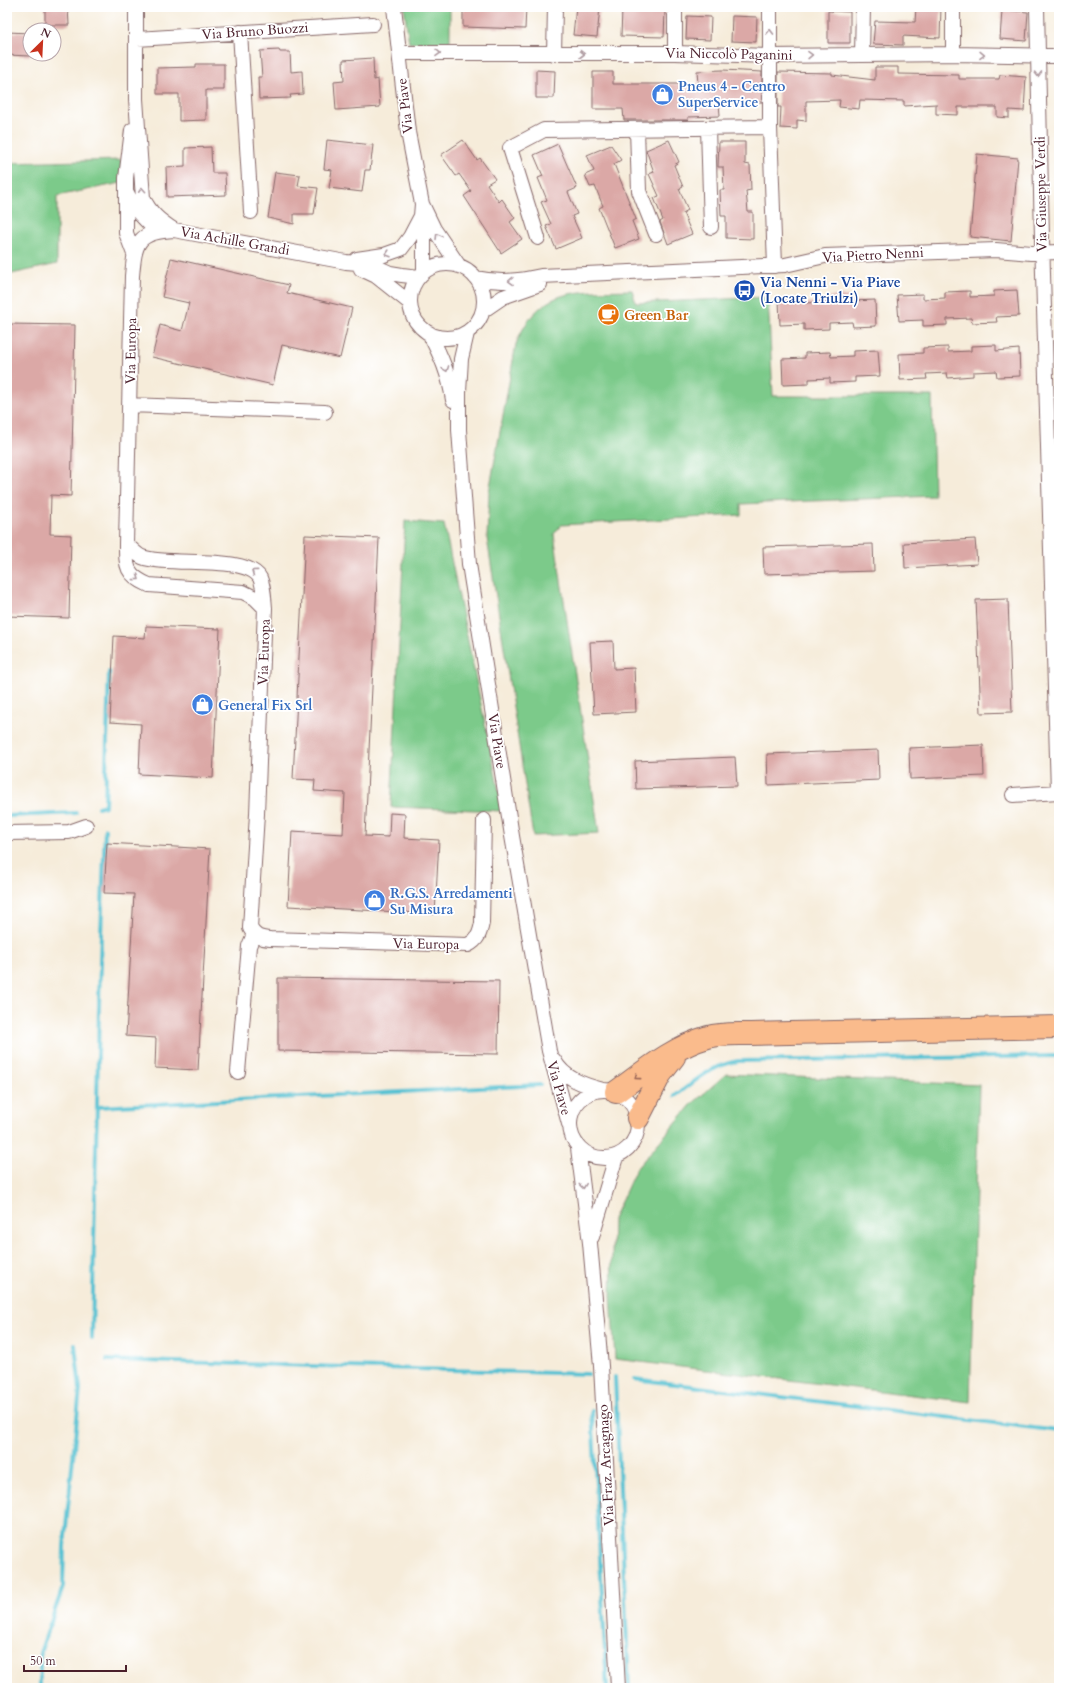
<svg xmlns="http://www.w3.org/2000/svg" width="1066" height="1695" viewBox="0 0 1066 1695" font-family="Cardo,serif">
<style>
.green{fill:#7bca8a;stroke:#62745a}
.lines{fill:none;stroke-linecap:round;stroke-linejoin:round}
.stream{stroke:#58c2d3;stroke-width:4}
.building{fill:#dba8a6}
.minor-casing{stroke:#866768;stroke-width:16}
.trunk-casing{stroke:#866768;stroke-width:24}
.minor{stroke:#fff;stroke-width:14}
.trunk{stroke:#fabb8c;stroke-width:22}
.oneway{stroke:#ae9aa0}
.oneway2{stroke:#996557}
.labels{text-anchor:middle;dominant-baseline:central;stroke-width:3.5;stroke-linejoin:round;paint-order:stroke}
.street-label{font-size:14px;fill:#4a1f2b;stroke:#fff}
.shop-label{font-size:14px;font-weight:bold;fill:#366cbe;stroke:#fff;text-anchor:start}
.transit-label{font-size:14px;font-weight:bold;fill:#164399;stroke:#fff;text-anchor:start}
.food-label{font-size:14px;font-weight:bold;fill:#c56008;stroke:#fff;text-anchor:start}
</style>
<rect width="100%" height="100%" fill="#fff"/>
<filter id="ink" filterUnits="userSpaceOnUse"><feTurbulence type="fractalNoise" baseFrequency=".025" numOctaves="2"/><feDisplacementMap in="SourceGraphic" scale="8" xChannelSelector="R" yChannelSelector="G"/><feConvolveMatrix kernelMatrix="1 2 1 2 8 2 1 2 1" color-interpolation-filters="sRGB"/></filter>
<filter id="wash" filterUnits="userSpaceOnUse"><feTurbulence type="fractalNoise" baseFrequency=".012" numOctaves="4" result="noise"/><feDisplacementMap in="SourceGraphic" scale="16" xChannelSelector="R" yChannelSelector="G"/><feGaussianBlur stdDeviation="0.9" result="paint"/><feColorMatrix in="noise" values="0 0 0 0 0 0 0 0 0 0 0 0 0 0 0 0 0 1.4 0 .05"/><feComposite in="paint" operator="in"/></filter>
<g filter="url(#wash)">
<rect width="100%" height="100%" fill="#f6ecda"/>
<path class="green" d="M 404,7 L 450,7 L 450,42 L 409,43 Z
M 121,160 L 121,183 L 57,196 L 57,264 L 7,275 L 7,163 Z
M 632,290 L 636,303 L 768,297 L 773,396 L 932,396 L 934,496 L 741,504 L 741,515 L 561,525 L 554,534 L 599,833 L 533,836 L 487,538 L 489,492 L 516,344 C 540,285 578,292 632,290 Z
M 405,521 L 444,524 L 503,811 L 391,807 Z
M 726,1074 L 979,1085 L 970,1402 L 615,1359 L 611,1296 L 613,1219 L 636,1169 L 692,1104 Z"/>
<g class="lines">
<path class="stream" d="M 98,807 L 105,805
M 105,807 L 109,672
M 7,816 L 76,813
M 675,1096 C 697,1080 710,1066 738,1061 L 1059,1056
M 97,1107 L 540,1085
M 92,1338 L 100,961 L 105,829
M 107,1360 L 588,1374
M 615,1377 L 629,1688
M 634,1379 L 1059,1431
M 592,1411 L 607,1688
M 40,1688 L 40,1653 L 63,1587 L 64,1546 L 80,1389 L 75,1345"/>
</g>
<g id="blocks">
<path class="building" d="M 45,7 L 68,7 L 69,25 L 45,25 Z
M 463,7 L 526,7 L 525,29 L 463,27 Z
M 576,7 L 600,7 L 597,37 L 573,35 Z
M 916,7 L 941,7 L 940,38 L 903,36 L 903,45 L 873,44 L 875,21 L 915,22 Z
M 622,10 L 665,11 L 664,37 L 621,36 Z
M 1002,10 L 1028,12 L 1026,41 L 1000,39 Z
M 828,11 L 850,12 L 850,43 L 828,43 Z
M 687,16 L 711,17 L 710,40 L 686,39 Z
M 732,16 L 757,17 L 756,42 L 731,41 Z
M 7,32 L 30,33 L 30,56 L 7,55 Z
M 279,50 L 280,52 L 290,52 L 291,72 L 302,71 L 303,94 L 290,95 L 291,98 L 259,99 L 258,77 L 262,77 L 260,51 Z
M 373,58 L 374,80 L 378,79 L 380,107 L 336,110 L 334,82 L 344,81 L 343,60 Z
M 196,64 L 224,64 L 224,90 L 206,90 L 206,120 L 179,121 L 179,94 L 157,94 L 157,68 L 196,67 Z
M 875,67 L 898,67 L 898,74 L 959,75 L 959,79 L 999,79 L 1000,75 L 1026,77 L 1024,111 L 1009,110 L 1009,118 L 997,117 L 997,107 L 958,107 L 958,115 L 936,114 L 936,104 L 904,106 L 904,101 L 860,100 L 859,109 L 839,107 L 840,100 L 806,101 L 806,121 L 797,120 L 797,129 L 780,128 L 781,107 L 778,107 L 778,72 L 832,73 L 832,75 L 875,80 Z
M 536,70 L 555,71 L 554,98 L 536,98 Z
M 723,70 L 762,72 L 762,102 L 719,102 L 720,116 L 688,117 L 688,120 L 624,120 L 623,109 L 593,109 L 593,72 L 613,72 L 613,84 L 698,84 L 697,71 Z
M 327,140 L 373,145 L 370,170 L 365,170 L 362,192 L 329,188 L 332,170 L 324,169 Z
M 463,140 L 477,160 L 480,158 L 495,179 L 487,184 L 499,202 L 502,199 L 515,218 L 510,222 L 522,239 L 501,253 L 464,196 L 471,191 L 459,174 L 456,176 L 441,155 Z
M 669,140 L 679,162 L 674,165 L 683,187 L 679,189 L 688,210 L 683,213 L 692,234 L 668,244 L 660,222 L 663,220 L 654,198 L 659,196 L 649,174 L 654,172 L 646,150 Z
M 719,142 L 745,142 L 745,164 L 750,165 L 751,190 L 746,191 L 748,212 L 753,212 L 753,239 L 726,238 L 726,216 L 721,216 L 720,190 L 724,190 L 723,167 L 718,167 Z
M 558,144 L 577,188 L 568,192 L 577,214 L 572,216 L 582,238 L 556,249 L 546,226 L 551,224 L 541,202 L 547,200 L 538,178 L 543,176 L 534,155 Z
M 611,145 L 621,160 L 614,164 L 636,219 L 632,221 L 639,239 L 615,248 L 599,208 L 603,206 L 595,186 L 590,187 L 585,175 L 594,171 L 587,155 Z
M 211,147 L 212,173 L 225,173 L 226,195 L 167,197 L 166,167 L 185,166 L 185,148 Z
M 977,154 L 1018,158 L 1011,241 L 970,237 Z
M 275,172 L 300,175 L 298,186 L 318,188 L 314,214 L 294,214 L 294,224 L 268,218 Z
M 171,258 L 289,285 L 287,293 L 352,308 L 340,358 L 282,345 L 273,385 L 152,357 L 160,325 L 182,331 L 189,303 L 162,297 Z
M 1017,290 L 1019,316 L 996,317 L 997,322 L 972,323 L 971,318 L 947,319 L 947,325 L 923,326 L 923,320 L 899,321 L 897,295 L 923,294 L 923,299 L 945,298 L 945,292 L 970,291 L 970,297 L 994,296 L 994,291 Z
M 851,296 L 852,301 L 875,300 L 876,326 L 853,327 L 852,322 L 829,323 L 829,329 L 804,330 L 804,324 L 780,325 L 779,299 L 804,298 L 804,303 L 826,302 L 826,297 Z
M 7,324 L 75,325 L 71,496 L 51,495 L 50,534 L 71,535 L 69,618 L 7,616 Z
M 996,345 L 996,351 L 1019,349 L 1020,376 L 997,377 L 996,371 L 973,372 L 973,376 L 948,378 L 947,373 L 926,374 L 927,379 L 900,380 L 899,354 L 923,353 L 923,348 L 948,347 L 948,352 L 971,351 L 971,346 Z
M 878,350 L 880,376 L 855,377 L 855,382 L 830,383 L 830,378 L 809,379 L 809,384 L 783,385 L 782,359 L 805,358 L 805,353 L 830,352 L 831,357 L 853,356 L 853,351 Z
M 305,535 L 379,538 L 365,836 L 389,837 L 390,813 L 405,814 L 404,838 L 439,840 L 435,914 L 288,906 L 292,831 L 343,834 L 345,793 L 314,791 L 315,780 L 293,779 Z
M 975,539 L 977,564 L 905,568 L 904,543 Z
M 873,544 L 874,571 L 764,574 L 763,547 Z
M 1008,599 L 1012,712 L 981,713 L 976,600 Z
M 146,626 L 220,629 L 213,778 L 139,774 L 141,724 L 110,722 L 114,636 L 145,638 Z
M 613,641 L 614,669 L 634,668 L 636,712 L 594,714 L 590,642 Z
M 983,745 L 984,776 L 910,779 L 909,748 Z
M 878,750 L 879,780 L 768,785 L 767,754 Z
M 735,757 L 737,786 L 636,789 L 635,761 Z
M 107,843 L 210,849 L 198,1070 L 155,1068 L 156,1038 L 126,1036 L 134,894 L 104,893 Z
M 278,978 L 499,981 L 498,1054 L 278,1051 Z"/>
</g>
</g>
<g filter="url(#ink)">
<use href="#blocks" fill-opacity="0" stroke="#866768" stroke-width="1"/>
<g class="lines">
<defs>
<path id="minor" d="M 136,7 L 136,99 L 143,198 C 150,213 160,221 174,230
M 394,7 L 408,132 L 422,204 L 434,229 L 459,266
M 675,7 L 675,53
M 770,7 L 770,127 L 775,266
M 240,32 L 251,212
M 137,39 L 373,24
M 399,53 L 675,53 L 770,56 L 953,54 L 1059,56
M 554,54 L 555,7
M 953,54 L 953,7
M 862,55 L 863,7
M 708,128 L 711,227
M 637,129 L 639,191 L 656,234
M 132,130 L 126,178 L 126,233 L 134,254
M 127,193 L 135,209 L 156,231
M 421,216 L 424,233 L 424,272
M 538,238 L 510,148 L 544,130 L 770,127
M 357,259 L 384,255 L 401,249 L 410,237 L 421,216 L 422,204
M410 301a37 37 0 1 1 74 0a37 37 0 1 1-74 0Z
M 361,269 L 376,276 L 410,303
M 476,278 C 499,283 518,281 541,276 L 785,265 L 825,256 L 996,250 L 1031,253 L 1059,252
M 484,310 L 503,297 L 540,284
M 429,333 C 441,356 449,374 453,400
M 467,333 L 461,359 L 459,392 L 459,430 L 469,564 L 512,836 L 549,1051 L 569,1124
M 129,405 L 325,412
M 126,544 C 131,548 137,555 142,557 C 168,567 247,554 260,578 C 264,587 264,598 265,608 L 257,814 L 250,928 C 255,937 260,938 270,939 L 468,945 C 478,940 480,933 482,923 L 484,820
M 265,608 L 255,598 L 243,592 L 149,585 C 126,575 126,567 126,544 L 132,276 C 135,242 137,232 174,230 L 346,262 L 370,264 L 390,273 L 402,275 L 419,277
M 1013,795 L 1058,792 L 1042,239 L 1037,7
M 7,833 L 69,832 L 86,826
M 554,1060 C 564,1079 584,1085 603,1090
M 238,1072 L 249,946 L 254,934
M570 1124a34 34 0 1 1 68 0a34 34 0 1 1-68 0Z
M 578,1148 L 590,1243 L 601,1366 L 618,1688
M 592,1237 L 616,1157"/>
<path id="trunk" d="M 616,1092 C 645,1071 673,1047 708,1037 C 721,1033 736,1034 750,1034 L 1059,1027
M 638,1118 L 660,1075 L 674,1057"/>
</defs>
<use href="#minor" class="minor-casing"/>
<use href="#trunk" class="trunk-casing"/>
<use href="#minor" class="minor"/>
<use href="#trunk" class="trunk"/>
</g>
<defs><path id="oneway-chevron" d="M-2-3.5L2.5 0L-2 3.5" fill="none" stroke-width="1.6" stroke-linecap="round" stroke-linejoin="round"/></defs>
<g class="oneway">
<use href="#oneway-chevron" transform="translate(770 32) rotate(-89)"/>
<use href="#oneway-chevron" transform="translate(438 53) rotate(1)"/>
<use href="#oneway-chevron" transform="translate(582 54)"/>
<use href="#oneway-chevron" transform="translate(810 55) rotate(-1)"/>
<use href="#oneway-chevron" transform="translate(982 55) rotate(1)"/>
<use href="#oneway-chevron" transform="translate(1038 74) rotate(89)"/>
<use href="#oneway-chevron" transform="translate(142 190) rotate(-94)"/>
<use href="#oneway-chevron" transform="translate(438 236) rotate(-121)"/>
<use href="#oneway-chevron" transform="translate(388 254) rotate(163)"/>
<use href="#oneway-chevron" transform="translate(511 281) rotate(178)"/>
<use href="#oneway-chevron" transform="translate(446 369) rotate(70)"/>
<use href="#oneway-chevron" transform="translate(254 572) rotate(-143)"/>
<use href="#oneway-chevron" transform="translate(137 578) rotate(37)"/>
<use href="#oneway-chevron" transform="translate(583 1186) rotate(83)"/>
</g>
<use class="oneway2" href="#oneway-chevron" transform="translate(637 1077) rotate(144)"/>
</g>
<defs>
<symbol id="shop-disc" viewBox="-11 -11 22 22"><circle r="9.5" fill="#3f7fe0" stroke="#fff"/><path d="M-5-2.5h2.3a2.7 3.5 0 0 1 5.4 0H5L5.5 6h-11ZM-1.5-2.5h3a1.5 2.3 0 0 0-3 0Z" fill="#fff"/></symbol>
<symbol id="bus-disc" viewBox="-11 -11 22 22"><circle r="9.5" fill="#1a4fb4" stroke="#fff"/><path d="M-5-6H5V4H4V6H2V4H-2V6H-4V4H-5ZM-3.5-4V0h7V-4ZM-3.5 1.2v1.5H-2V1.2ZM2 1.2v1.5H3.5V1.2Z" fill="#fff"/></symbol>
<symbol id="cafe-disc" viewBox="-11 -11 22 22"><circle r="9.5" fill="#e8710a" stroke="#fff"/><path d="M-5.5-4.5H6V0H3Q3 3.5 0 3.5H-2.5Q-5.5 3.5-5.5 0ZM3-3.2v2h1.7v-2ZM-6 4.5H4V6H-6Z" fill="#fff"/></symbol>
</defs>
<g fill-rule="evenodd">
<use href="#shop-disc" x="650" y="82" width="25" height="25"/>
<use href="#bus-disc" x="732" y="278" width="25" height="25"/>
<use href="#cafe-disc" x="596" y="302" width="25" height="25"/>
<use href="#shop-disc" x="190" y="692" width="25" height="25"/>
<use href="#shop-disc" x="362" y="888" width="25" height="25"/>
</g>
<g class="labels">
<g class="street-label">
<text transform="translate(255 31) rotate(-4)">Via Bruno Buozzi</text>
<text transform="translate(729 54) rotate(1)">Via Niccolò Paganini</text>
<text transform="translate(405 106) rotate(-97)">Via Piave</text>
<text transform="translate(1041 194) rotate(-91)">Via Giuseppe Verdi</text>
<text transform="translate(235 241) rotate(10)">Via Achille Grandi</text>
<text transform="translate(873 255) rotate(-3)">Via Pietro Nenni</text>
<text transform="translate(131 351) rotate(-89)">Via Europa</text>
<text transform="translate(264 652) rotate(-88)">Via Europa</text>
<text transform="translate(497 741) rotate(81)">Via Piave</text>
<text transform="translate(426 944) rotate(1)">Via Europa</text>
<text transform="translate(559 1088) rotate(74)">Via Piave</text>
<text transform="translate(606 1465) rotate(-93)">Via Fraz. Arcagnago</text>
</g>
<g class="shop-label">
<text x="678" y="86">Pneus 4 - Centro<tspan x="678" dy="16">SuperService</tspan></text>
<text x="218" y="705">General Fix Srl</text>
<text x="390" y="893">R.G.S. Arredamenti<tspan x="390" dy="16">Su Misura</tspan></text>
</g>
<g class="transit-label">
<text x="760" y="282">Via Nenni - Via Piave<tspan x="760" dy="16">(Locate Triulzi)</tspan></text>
</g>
<g class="food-label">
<text x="624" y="315">Green Bar</text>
</g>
</g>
<rect width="1066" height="1695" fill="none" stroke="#fff" stroke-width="24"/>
<g transform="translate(42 42) rotate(24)"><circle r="19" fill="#ffffff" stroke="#b7a5aa"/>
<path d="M0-3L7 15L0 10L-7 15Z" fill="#c8321e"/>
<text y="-6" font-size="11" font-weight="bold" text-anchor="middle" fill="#4a1f2b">N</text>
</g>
<path d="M24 1665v6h102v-6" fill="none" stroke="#4a1f2b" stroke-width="2"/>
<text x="30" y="1665" font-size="12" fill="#4a1f2b" stroke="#ffffff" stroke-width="3" paint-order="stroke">50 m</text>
</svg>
